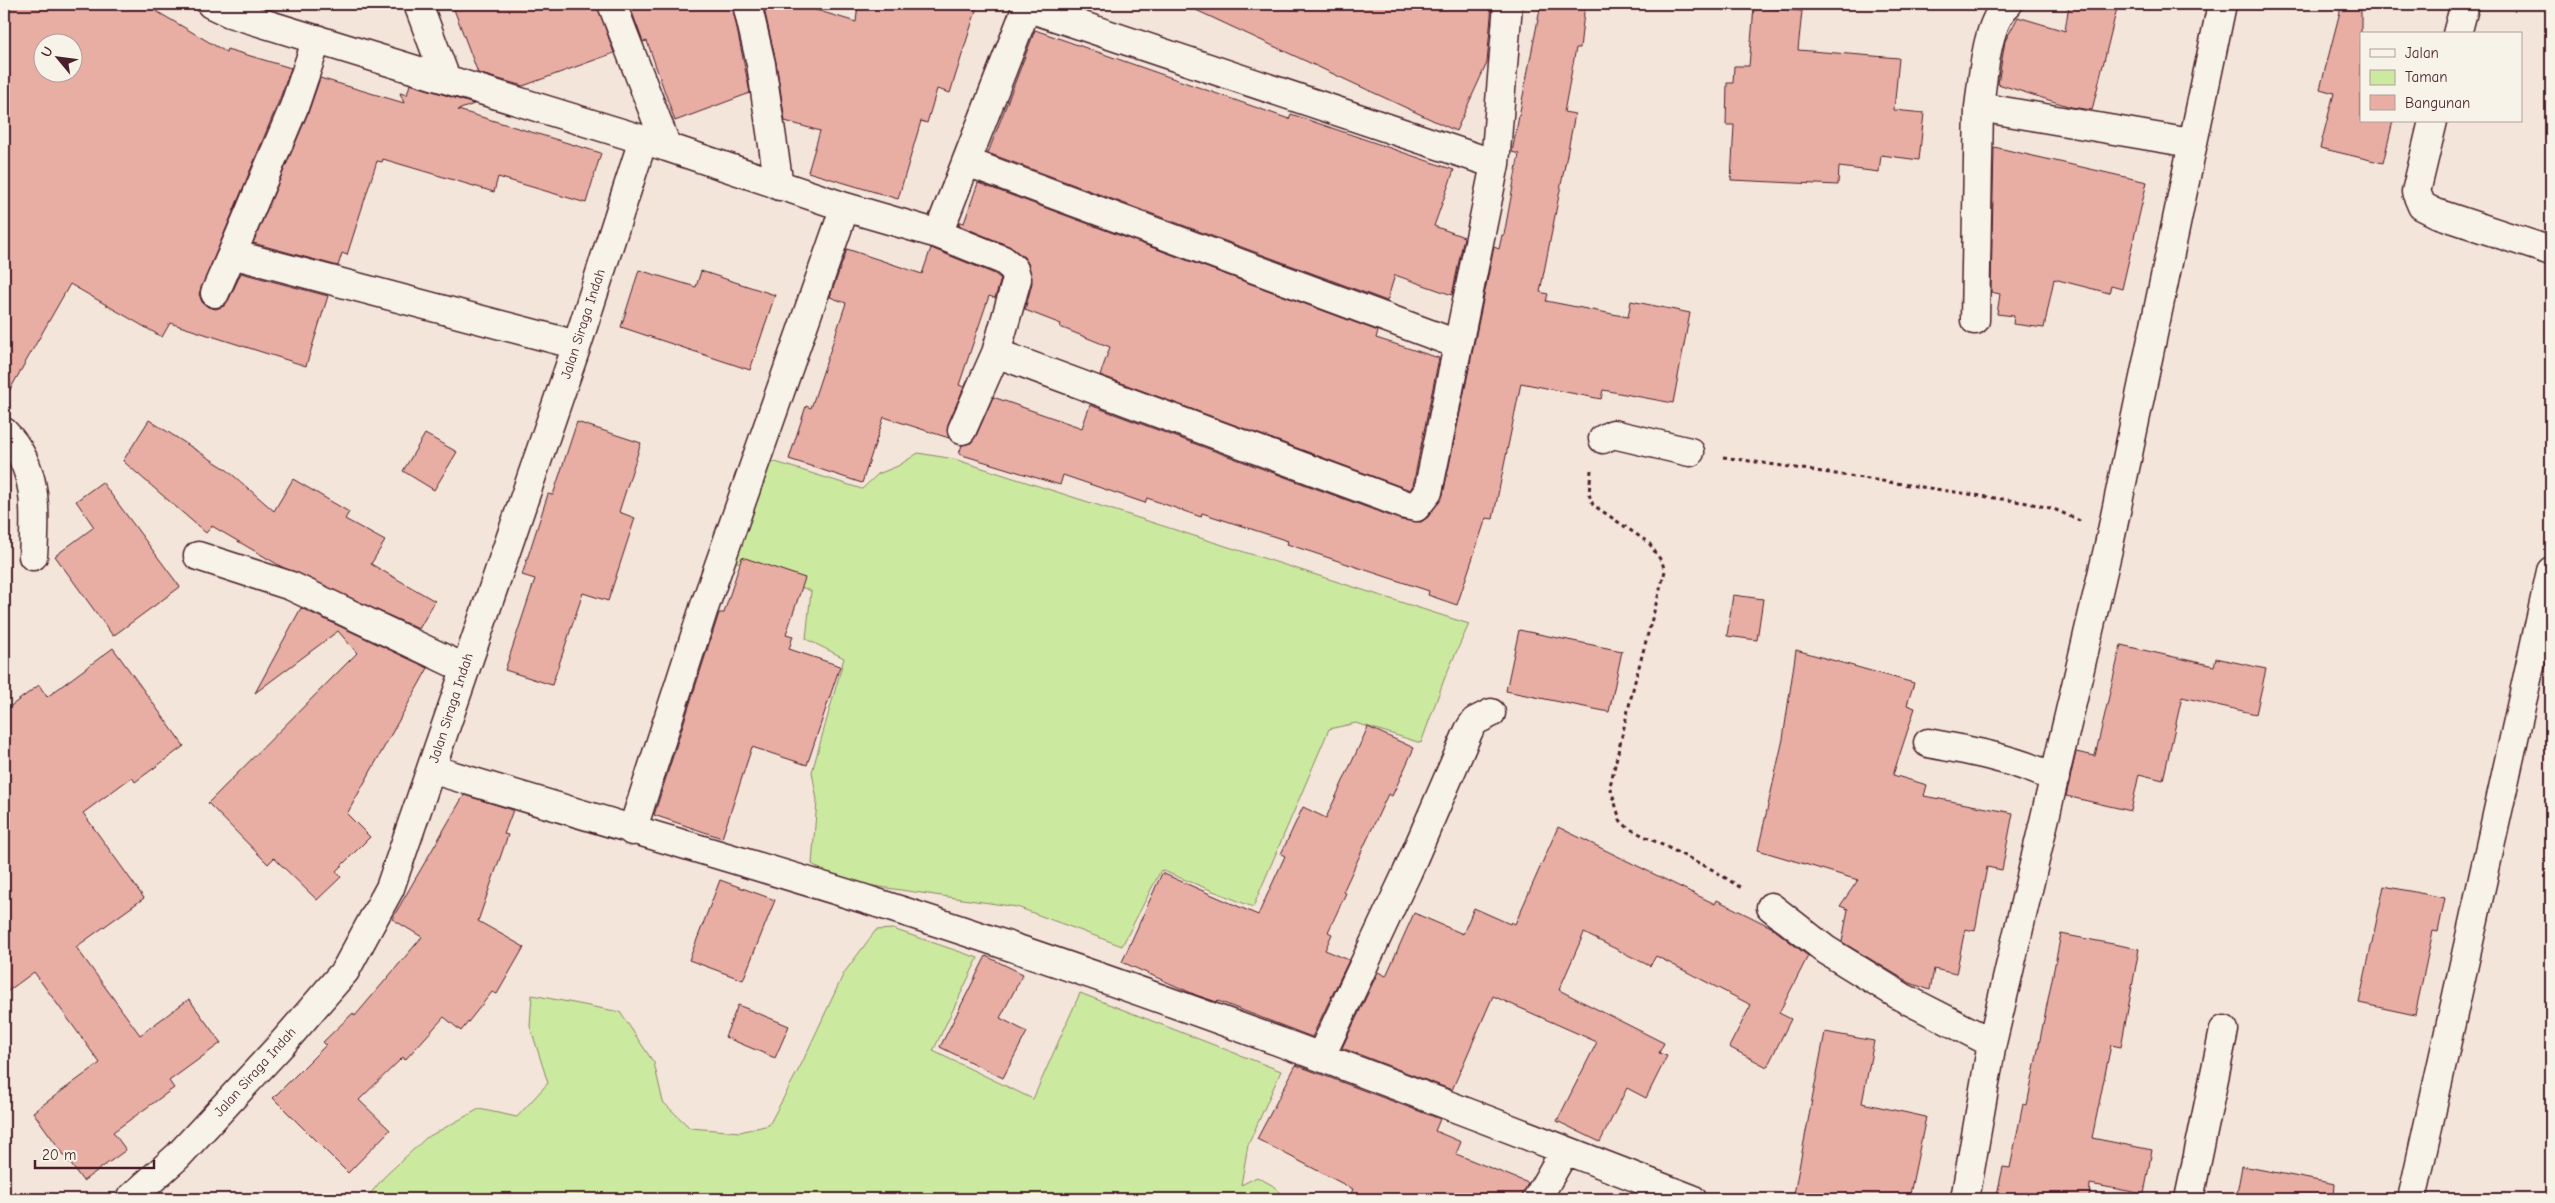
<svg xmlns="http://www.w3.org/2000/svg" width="2555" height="1203" viewBox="0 0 2555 1203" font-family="'Comic Neue',sans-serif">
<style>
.green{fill:#cce9a0;stroke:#8b8466}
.building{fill:#e8aea4;stroke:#4a1f2b;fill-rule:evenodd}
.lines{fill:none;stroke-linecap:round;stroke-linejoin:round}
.minor-casing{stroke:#4a1f2b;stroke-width:31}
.path{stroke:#4a1f2b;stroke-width:3;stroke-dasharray:4 4;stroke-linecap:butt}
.minor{stroke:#f7f3e8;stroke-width:28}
.labels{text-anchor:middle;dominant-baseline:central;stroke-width:4;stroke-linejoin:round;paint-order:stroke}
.street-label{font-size:14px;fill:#4a1f2b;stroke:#f7f3e8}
</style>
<rect width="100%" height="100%" fill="#f4e5da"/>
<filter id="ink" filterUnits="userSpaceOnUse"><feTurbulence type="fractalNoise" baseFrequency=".02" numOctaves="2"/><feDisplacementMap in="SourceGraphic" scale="10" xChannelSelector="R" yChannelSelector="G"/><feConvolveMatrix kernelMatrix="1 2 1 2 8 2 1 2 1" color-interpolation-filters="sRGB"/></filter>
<g filter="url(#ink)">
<path class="green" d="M 918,453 L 954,459 L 1469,624 L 1445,677 L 1421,743 L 1356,723 L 1329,729 L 1253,907 L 1161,870 L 1122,946 L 1017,907 L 839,881 L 812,864 L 817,800 L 812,772 L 844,658 L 806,639 L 811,591 L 732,560 L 769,460 L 862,489 L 878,474 L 898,466 Z
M 893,929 L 978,958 L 933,1051 L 1033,1099 L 1080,993 L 1281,1071 L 1248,1145 L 1241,1185 L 1257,1177 L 1272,1185 L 1288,1199 L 366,1199 L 384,1177 L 426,1138 L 479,1109 L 517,1117 L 548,1083 L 530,1026 L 532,995 L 620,1012 L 654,1063 L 663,1102 L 690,1128 L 740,1132 L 769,1125 L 801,1065 L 844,973 L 876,930 Z"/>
<path class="building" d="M 4,4 L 144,4 L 226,52 L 227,49 L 291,68 L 279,101 L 199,294 L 202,302 L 208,307 L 216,309 L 224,306 L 229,299 L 241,273 L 328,296 L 306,366 L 170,323 L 162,337 L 70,284 L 4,400 ZM 42,42 L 72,42 L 72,72 L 42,72 Z
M 452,4 L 597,4 L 614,53 L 523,86 L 478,73 Z
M 629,4 L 732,4 L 750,93 L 675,121 L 647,41 L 643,42 Z
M 763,4 L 796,4 L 856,22 L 858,4 L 978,4 L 950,93 L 937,89 L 927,123 L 921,121 L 898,199 L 808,172 L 820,131 L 785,121 L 776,62 Z
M 1183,4 L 1492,4 L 1487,63 L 1456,131 Z
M 1541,4 L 1585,4 L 1580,48 L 1576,48 L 1564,112 L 1575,114 L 1540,292 L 1548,294 L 1546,301 L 1628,317 L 1631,301 L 1690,313 L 1673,403 L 1603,390 L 1601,399 L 1521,383 L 1493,519 L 1486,518 L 1457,605 L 1428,595 L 1429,591 L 1287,544 L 1288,541 L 1202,513 L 1201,517 L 1147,498 L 1145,503 L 1063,475 L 1060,485 L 959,454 L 962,445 L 971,443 L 976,436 L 993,397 L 1082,428 L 1090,405 L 1401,520 L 1421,522 L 1428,517 L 1443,495 L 1494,247 L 1499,249 L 1502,235 L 1504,235 L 1519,154 L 1512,152 Z
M 2069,4 L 2118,4 L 2092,110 L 2071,107 L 1998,84 L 2005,41 L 2018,17 L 2065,31 Z
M 2342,4 L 2361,4 L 2361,121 L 2393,121 L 2383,163 L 2320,148 L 2334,93 L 2320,89 Z
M 1754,7 L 1802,11 L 1798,50 L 1899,58 L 1894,110 L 1924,113 L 1919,160 L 1881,155 L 1879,172 L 1839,167 L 1838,185 L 1731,180 L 1734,125 L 1726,125 L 1727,83 L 1733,83 L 1734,66 L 1749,66 Z
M 1035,30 L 1289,119 L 1291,114 L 1454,170 L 1434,226 L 1464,237 L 1452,295 L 1395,275 L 1387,301 L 988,153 Z
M 320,78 L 404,103 L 400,93 L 407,95 L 410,84 L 474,104 L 458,110 L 601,153 L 586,203 L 498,177 L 494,192 L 383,159 L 382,162 L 377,161 L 347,255 L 342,253 L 338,266 L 253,243 L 308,113 Z
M 1994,147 L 2147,182 L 2122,289 L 2111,286 L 2109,293 L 2054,279 L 2044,328 L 2013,324 L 2014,316 L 1997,314 L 2000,294 L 1991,292 L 1991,289 Z
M 978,183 L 1378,331 L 1376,338 L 1439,358 L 1413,485 L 1410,490 L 1100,375 L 1110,347 L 1060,327 L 1061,324 L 1025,310 L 1032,283 L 1029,265 L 1024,257 L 1009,246 L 958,225 L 960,222 L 964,223 Z
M 931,248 L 995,274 L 1001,279 L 995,298 L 989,296 L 959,385 L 964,387 L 948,424 L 949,438 L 884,417 L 862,483 L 789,459 L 806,406 L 811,408 L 846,303 L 830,297 L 847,249 L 922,274 Z
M 639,270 L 696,287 L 701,271 L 775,295 L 750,370 L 621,327 Z
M 149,420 L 226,469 L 274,511 L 293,479 L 349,512 L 345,519 L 385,541 L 371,564 L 435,601 L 419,629 L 282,567 L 212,526 L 206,533 L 123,461 Z
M 577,422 L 641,443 L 619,512 L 635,518 L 608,601 L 583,593 L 552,685 L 505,670 L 535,579 L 522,575 L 548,494 L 553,495 Z
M 425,434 L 457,452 L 434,490 L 403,471 Z
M 102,482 L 180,587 L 113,636 L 55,556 L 94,527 L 76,501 Z
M 742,557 L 805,578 L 786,634 L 793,636 L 789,649 L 840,666 L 807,765 L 752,747 L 722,838 L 654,815 L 719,613 L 724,613 Z
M 1733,595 L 1763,599 L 1757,640 L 1727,636 Z
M 301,608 L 428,668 L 347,814 L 370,837 L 336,871 L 341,877 L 317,900 L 274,858 L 268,864 L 208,803 L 357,653 L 338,631 L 255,693 Z
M 1519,630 L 1622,651 L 1609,712 L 1506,691 Z
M 2121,645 L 2214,666 L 2216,658 L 2266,669 L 2256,714 L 2182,697 L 2163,780 L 2139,774 L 2131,811 L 2066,796 L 2076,752 L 2095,756 Z
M 113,648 L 184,746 L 135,782 L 132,777 L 83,813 L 144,898 L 76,947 L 140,1035 L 189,999 L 221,1043 L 169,1081 L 174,1088 L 113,1132 L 126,1150 L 83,1181 L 33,1112 L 100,1063 L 34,972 L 4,994 L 4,711 L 39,685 L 47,697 Z
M 1796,650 L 1914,683 L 1907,705 L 1915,708 L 1893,775 L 1927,785 L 1924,796 L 2013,813 L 2002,870 L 1987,867 L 1975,931 L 1965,929 L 1956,974 L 1934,969 L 1930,990 L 1910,983 L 1842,942 L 1848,909 L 1840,906 L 1858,880 L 1758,850 L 1783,739 Z
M 1368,727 L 1414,748 L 1392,796 L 1388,794 L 1343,892 L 1346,893 L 1328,932 L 1332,934 L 1325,950 L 1349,960 L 1312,1037 L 1218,1001 L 1217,1002 L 1196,995 L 1122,962 L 1162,873 L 1258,915 L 1285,856 L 1281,854 L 1303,807 L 1326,818 Z
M 464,795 L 513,810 L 504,834 L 508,835 L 478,921 L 524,947 L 497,994 L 492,992 L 461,1031 L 444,1017 L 405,1060 L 403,1057 L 359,1100 L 390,1130 L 348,1173 L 273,1098 L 326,1045 L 323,1042 L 353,1013 L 355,1016 L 422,937 L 392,919 Z
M 1558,827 L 1715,904 L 1717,900 L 1771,927 L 1808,956 L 1779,1013 L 1791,1019 L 1767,1067 L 1729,1047 L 1751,1005 L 1656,956 L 1650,966 L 1584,933 L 1559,990 L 1664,1043 L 1659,1053 L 1667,1056 L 1646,1098 L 1627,1088 L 1600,1142 L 1557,1121 L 1597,1042 L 1493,996 L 1452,1090 L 1342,1048 L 1378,972 L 1386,976 L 1414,913 L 1463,934 L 1474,908 L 1510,924 L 1511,922 L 1515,924 Z
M 720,880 L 775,900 L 743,980 L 689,960 Z
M 2384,886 L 2445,898 L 2438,932 L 2433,931 L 2415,1015 L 2359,1003 Z
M 2061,934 L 2139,949 L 2121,1047 L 2111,1045 L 2092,1138 L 2152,1150 L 2144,1194 L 2090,1184 L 2089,1199 L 1996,1199 L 2003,1167 L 2010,1168 L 2023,1104 L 2027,1105 Z
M 986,956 L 1023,974 L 1000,1018 L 1027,1032 L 1003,1078 L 940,1047 Z
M 738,1005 L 789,1026 L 775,1058 L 725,1037 Z
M 1825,1032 L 1874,1041 L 1862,1103 L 1926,1117 L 1909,1199 L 1821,1199 L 1794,1194 Z
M 1296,1065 L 1440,1119 L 1435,1131 L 1461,1142 L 1456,1154 L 1528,1183 L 1521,1199 L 1349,1199 L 1353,1189 L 1257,1139 Z
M 2242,1166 L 2335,1184 L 2334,1199 L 2236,1199 Z"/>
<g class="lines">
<defs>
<path id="minor" d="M 211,4 L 230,13 L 667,147 L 845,207 L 938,234 L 1003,260 L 1014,269 L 1017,279 L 996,353 L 962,430
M 418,4 L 446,79
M 612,4 L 667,147
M 747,4 L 761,64 L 779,186
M 2008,4 C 1986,22 1983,79 1979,107 L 2191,143
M 1026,7 L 1495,164
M 2457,34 L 2465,4
M 2433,121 L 2416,192 L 2422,206 L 2436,213 L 2551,251
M 967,162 L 1457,344
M 938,234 L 1028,4
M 232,254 L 294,107 L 317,39
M 215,293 L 232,254 L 577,345
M 1975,320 L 1979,107
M 996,353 L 1406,505 L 1416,507 L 1428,492 L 1495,164 L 1508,4
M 4,432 C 38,466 36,511 33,556
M 1603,439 L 1613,434 L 1690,452
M 198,556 L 291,586 L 464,668
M 1928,743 C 1972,751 2014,759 2055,778
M 431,769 C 578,814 727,856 874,902 C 1150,989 1421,1094 1692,1199
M 632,831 L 704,608 L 845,207
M 1771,907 L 1826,950 L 1902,997 L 1992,1043 L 1965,1199
M 1992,1043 L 2109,545 L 2222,4
M 1321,1056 L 1407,873 L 1469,730 L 1475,721 L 1491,713
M 130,1199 L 178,1156 L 281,1045 L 345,971 L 390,888 L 577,345 L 643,140
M 1537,1199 L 1565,1150
M 2189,1199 L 2224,1030
M 2412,1199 L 2551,571"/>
</defs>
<use href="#minor" class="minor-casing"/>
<path class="path" d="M 1723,457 L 2028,503 L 2054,509 L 2080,521
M 1591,470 L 1589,494 L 1593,505 L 1649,543 L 1662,562 L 1665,571 L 1634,685 L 1610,786 L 1620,820 L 1628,828 L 1713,870 L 1743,889"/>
<use href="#minor" class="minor"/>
</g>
</g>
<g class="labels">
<g class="street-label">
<text transform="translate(583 324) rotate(-72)">Jalan Siraga Indah</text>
<text transform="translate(451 708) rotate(-72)">Jalan Siraga Indah</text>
<text transform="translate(255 1072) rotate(-48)">Jalan Siraga Indah</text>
</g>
</g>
<rect width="2555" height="1203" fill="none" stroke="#f7f3e8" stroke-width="20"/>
<rect x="10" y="10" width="2535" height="1183" fill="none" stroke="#4a1f2b" stroke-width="2" filter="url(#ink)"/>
<rect x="2360" y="32" width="162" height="90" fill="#f7f3e8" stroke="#b29e9c"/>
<rect x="2370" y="49" width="25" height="8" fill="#f7f3e8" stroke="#b29e9c"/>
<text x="2405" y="58" font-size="15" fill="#4a1f2b">Jalan</text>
<rect x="2370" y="70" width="25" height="15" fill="#cce9a0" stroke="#b29e9c"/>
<text x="2405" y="82" font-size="15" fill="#4a1f2b">Taman</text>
<rect x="2370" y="95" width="25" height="15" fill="#e8aea4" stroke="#b29e9c"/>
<text x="2405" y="108" font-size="15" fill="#4a1f2b">Bangunan</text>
<g transform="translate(58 58) rotate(299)"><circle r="24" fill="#f7f3e8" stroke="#b29e9c"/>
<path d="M0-4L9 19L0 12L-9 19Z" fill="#4a1f2b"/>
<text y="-8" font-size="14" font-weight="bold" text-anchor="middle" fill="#4a1f2b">U</text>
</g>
<path d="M35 1160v8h119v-8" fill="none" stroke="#4a1f2b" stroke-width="2.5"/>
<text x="42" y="1160" font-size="15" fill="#4a1f2b" stroke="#f7f3e8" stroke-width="4" paint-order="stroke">20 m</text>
</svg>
